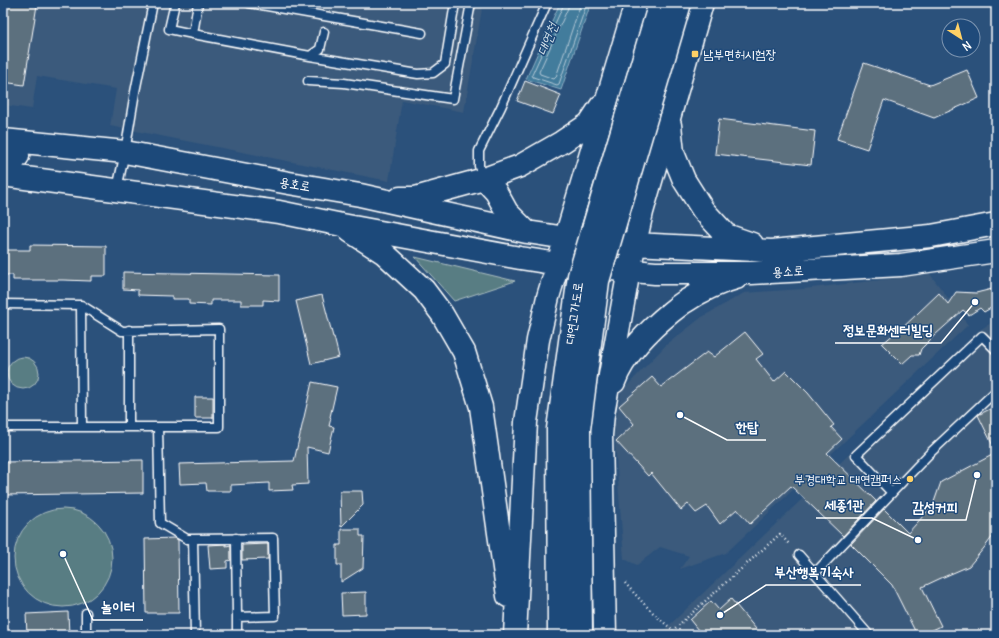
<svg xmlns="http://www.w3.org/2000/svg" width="999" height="638" viewBox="0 0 999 638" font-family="Delius,'Poor Story',sans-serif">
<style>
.built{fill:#3a5a7c}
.green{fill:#587d83;stroke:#acbec1}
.water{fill:#437b9c;stroke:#8eb0c4}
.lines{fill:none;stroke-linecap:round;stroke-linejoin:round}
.shore{stroke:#b4cad7;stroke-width:1}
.building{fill:#5c6f7e;stroke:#fff}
.lane-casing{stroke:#fff;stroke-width:11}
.secondary-casing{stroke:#fff;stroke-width:25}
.path{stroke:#fff;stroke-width:2.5;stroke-dasharray:1 3;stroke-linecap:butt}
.lane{stroke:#1f4a7a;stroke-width:8}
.secondary{stroke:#1f4a7a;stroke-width:22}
.highway-bridge-casing{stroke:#fff;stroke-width:25;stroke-linecap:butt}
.highway-bridge{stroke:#1f4a7a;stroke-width:22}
.poi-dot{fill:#ffd166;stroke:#1f4a7a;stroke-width:1.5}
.labels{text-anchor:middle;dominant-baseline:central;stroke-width:3;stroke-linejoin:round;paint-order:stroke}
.poi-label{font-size:13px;fill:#fff;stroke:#1f4a7a;text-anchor:start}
.street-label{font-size:13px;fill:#fff;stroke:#1f4a7a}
.water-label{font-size:14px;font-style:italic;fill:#d0dee6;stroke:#1f4a7a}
.leader{fill:none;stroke:#fff;stroke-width:1.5}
.callout-dot{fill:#fff;stroke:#1f4a7a;stroke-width:1.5}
.callout-label{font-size:14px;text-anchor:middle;font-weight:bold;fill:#fff;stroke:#1f4a7a;stroke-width:3;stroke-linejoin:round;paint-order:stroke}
</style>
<rect width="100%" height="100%" fill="#2b517b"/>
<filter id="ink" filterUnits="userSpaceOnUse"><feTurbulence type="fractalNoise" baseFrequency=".025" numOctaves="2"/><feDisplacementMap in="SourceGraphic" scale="8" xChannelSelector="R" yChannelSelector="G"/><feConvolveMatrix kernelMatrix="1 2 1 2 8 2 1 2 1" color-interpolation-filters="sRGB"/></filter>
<g filter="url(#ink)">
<path class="built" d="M 3,3 L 483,3 L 464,112 L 402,100 L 389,181 L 110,126 L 116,89 L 37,76 L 32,109 L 3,105 Z
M 930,274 L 968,325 L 726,553 L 680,569 L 689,556 L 660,547 L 637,565 L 624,559 L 614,430 L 621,392 L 666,345 L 702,317 L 744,293 L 803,289 Z
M 996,320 L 996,635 L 659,635 L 981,329 Z"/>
<path class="green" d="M 415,257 L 515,281 L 454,301 Z
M7 373a16 16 0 1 1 32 0a16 16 0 1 1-32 0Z
M14 558a49 49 0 1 1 98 0a49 49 0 1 1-98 0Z
M 358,630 L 359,635 L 267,635 L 267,632 Z"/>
<path class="water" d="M 560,3 L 591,3 L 561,90 L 526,79 Z"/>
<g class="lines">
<path class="shore" d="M 564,3 L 563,6 L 532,75 L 533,77 L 557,85 L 559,84 L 587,3
M 569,3 L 568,8 L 539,72 L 540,74 L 554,79 L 556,77 L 581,3"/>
</g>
<path class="building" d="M 3,3 L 27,3 L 37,5 L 24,85 L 3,82 Z
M 864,63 L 930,85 L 967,70 L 979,98 L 934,118 L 884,100 L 867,149 L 837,139 Z
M 525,81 L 561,95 L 553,114 L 517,101 Z
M 719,119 L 815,131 L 811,165 L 715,154 Z
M 30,245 L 106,246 L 106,276 L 91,276 L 91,281 L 63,280 L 13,280 L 13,275 L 3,275 L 3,250 L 30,250 Z
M 123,272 L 279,275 L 279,301 L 263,300 L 263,305 L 241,305 L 241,300 L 211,300 L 211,305 L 189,304 L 189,299 L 172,299 L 172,296 L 138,295 L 138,290 L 123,289 Z
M 996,288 L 996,305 L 984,312 L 980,308 L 969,315 L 963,310 L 935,335 L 921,349 L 919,355 L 912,355 L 902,364 L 882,344 L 895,333 L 896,334 L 939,293 L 948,304 L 956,292 L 976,293 Z
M 322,295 L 333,337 L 334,337 L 339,357 L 311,364 L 296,301 Z
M 745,332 L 763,354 L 756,359 L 774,382 L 786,371 L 808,393 L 834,425 L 831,427 L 842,439 L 827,453 L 876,501 L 843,536 L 791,486 L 750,524 L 737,509 L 720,524 L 707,506 L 696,513 L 688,504 L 681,510 L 651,473 L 648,476 L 616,441 L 634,424 L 619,406 L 652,377 L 661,387 L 707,352 L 714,357 Z
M 312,382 L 337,387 L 330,417 L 331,418 L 329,426 L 334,427 L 328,452 L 307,447 L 308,484 L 292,485 L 293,490 L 269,491 L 269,483 L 231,485 L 231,491 L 207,491 L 206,483 L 180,484 L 179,464 L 294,461 Z
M 195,397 L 213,397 L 213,418 L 195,418 Z
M 996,406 L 996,452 L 978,415 Z
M 996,453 L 996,532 L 984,548 L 969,566 L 939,579 L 922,587 L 941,626 L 922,635 L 917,635 L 892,585 L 851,544 L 884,509 L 908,533 L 933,505 L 941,482 Z
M 143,460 L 143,493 L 3,495 L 3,462 Z
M 340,491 L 362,491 L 363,505 L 341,527 Z
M 341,529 L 360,529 L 360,536 L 364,536 L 363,568 L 341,582 L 341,565 L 337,565 L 337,545 L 341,545 Z
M 175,538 L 178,540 L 179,613 L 146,613 L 145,539 Z
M 226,544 L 226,546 L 231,545 L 231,560 L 227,561 L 227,568 L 210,569 L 208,545 Z
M 268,544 L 268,559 L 242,560 L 242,545 Z
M 366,592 L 366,614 L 342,615 L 341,593 Z
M 731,599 L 761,635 L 702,635 L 690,620 L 711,601 L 719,610 Z
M 68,612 L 69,635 L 27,635 L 26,614 Z"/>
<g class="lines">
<defs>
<path id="lane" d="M 175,3 L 169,29 L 193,34 L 310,56 L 320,49 L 324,32
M 249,3 L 422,33
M 193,34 L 198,3
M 310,56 L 418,74 L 433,73 L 445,64 L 455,3
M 308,81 L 344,83 L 453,99 L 471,3
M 483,179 L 479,166 L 479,151 L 501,107 L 547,3
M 117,189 L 125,152 L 135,92 L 153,3
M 3,304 L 81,305 L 122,331 L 219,329 L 219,427 L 3,427
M 81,305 L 82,427
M 129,330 L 129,427
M 158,427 L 160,523 L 187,539 L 193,539 L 273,538 L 275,616 L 237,617 L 236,538
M 892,493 L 856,455 L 982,336 L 996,350
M 193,539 L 195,635
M 799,555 L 869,635
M 815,573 L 930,453 L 996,391
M 86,613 L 86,635
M 237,617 L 237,635"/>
<path id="secondary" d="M 670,125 L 673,153 L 684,180 L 703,210 L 726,235 L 752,244
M 3,140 L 125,152 L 289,183 L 360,195 L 527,232 L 566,238 L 634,244 L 772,251 L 931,236 L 996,224
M 3,142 L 16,150 L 18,156 L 13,162 L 3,161
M 3,175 L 279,212 L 342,225 L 520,258 L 558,264 L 655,273 L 751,273 L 901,265 L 996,251
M 484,179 L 496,192 L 507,212 L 527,232
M 400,198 L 415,198 L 484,179 L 520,166 L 562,142 L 589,124 L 601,106
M 350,231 L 384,253 L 424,290 L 442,314 L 464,352 L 481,407 L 508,596
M 614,382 C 623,356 650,329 671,312 C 676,308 681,304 686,301 C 701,291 718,283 736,278
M 515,635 L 526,422 L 538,340 L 548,297 L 636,3
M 605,635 L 601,435 L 603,414 L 629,270 L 642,212 L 702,3"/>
</defs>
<use href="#lane" class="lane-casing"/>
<use href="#secondary" class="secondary-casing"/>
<path class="path" d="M 625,583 C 640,600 655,616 673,630
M 673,635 L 673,630 L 780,534 L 790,545"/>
<use href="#lane" class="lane"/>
<use href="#secondary" class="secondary"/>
<defs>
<path id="highway-bridge" d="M 559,635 L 558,429 L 579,276 L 660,3
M 581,635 L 579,429 L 598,281 L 680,3"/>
</defs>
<use href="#highway-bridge" class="highway-bridge-casing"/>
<use href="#highway-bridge" class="highway-bridge"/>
</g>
</g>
<g class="poi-dot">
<rect x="691" y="50" width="8" height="8" rx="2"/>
<circle cx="910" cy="479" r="4"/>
</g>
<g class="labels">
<g class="poi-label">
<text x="703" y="54">남부면허시험장</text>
<text x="902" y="479" text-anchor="end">부경대학교 대연캠퍼스</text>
</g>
<g class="street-label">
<text transform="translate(295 184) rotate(10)">용호로</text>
<text transform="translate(788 271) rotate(-3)">용소로</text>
<text transform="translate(574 313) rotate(-82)">대연고가도로</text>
</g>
<g class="water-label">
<text transform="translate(547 39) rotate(-69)">대연천</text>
</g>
</g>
<path class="leader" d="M975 302L941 343H835M680 415L727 440H766M918 540L872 518H816M977 475L966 520H905M720 615L766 585H861M63 554L93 620H143"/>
<g class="callout-dot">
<circle cx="975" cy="302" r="4"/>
<circle cx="680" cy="415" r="4"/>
<circle cx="918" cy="540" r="4"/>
<circle cx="977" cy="475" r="4"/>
<circle cx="720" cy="615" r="4"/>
<circle cx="63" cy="554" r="4"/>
</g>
<g class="callout-label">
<text x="888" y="335">정보문화센터빌딩</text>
<text x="747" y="432">한탑</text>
<text x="844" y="510">세종1관</text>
<text x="935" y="512">감성커피</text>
<text x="814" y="577">부산행복기숙사</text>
<text x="118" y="612">놀이터</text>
</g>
<rect width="999" height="638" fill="none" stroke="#1f4a7a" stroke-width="16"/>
<rect x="8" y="8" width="983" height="622" fill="none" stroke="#fff" stroke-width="1.5" filter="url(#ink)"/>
<g transform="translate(961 38) rotate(144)"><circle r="19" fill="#1f4a7a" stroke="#7992af"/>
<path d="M0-3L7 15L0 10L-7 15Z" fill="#ffd166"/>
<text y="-6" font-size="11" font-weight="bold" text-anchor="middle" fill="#ffffff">N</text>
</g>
</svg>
